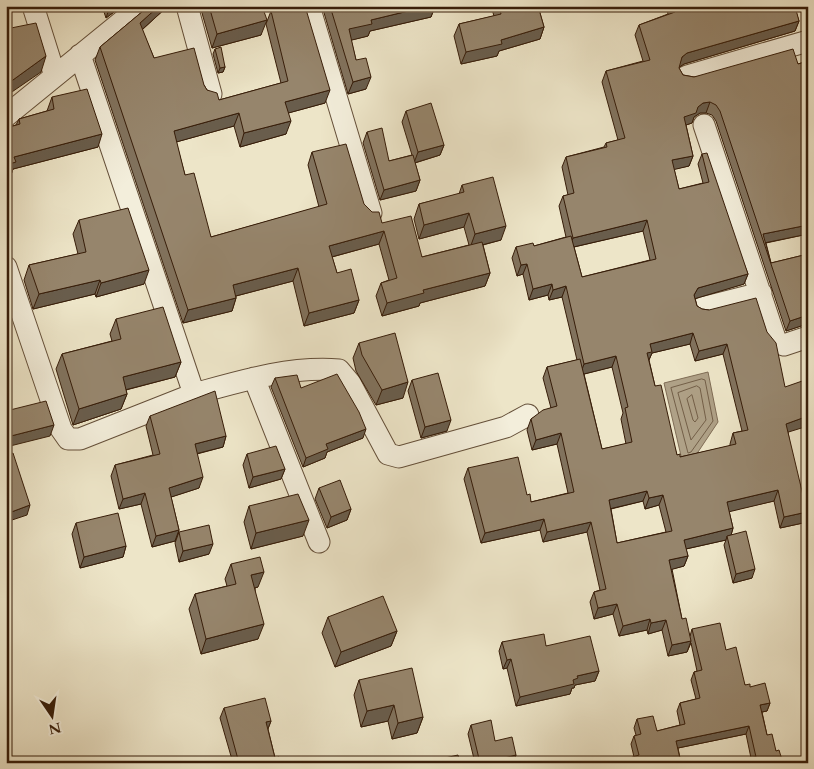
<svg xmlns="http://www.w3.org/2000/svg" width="814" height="769" viewBox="0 0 814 769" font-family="Cardo,serif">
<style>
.water{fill:#afa187;stroke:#7f6c55}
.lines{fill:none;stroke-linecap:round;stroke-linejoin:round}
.shore{stroke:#735f48;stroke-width:1}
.minor-casing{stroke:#644f39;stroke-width:23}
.minor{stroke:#f3eedb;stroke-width:21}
.wall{fill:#81725d;stroke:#371d09;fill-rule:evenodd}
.shaded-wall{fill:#695d4c;stroke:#371d09}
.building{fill:#96856c;stroke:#371d09;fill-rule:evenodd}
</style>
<rect width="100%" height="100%" fill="#ede5c8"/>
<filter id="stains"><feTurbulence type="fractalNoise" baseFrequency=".004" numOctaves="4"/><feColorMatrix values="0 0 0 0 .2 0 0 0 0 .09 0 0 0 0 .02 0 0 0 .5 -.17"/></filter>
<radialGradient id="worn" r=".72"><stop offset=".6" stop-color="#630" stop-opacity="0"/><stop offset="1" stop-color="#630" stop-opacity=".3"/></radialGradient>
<path class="water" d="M 708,372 L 718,422 L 694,458 L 682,460 L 664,383 Z"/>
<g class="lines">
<path class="shore" d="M 702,379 L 705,380 L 713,421 L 691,452 L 688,453 L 671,388 Z
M 697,386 L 700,388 L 706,420 L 691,440 L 678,393 Z
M 692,395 L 698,418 L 695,422 L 693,420 L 687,399 Z"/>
<defs>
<path id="minor" d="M 33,6 L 55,76
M 187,6 L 211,94
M 309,6 L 371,213
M 80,55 L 194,394 C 241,381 290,366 339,370 L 350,383 L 388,454 L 399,457 L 506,427 L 528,415
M 687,76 L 808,41
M 6,116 L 141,6
M 704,125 L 775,338 L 778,343 L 784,345 L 808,337
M 6,267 L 61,429 L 68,439 L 80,439 L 194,394
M 702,308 L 761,293
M 254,378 L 319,542"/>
</defs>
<use href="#minor" class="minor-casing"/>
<use href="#minor" class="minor"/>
</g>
<path class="wall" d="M 102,6 L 122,6 L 106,18 Z
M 149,6 L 168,6 L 142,30 L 154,58 L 204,85 L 207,90 L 219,100 L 281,83 L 266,24 L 271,11 L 325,103 L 288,113 L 286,134 L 240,147 L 234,126 L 176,142 L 185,175 L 211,237 L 319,207 L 308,165 L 312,152 L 382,223 L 422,257 L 469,245 L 464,227 L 419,239 L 414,219 L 419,204 L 459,194 L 462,185 L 501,240 L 483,245 L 490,273 L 485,286 L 420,303 L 419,306 L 382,316 L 376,296 L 381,283 L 389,280 L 379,244 L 332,257 L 337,273 L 359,300 L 354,313 L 304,326 L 293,281 L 236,296 L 236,298 L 232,311 L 183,323 L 95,60 L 100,47 Z
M 200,6 L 262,6 L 261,35 L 212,48 Z
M 322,6 L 445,6 L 434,9 L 431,17 L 370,31 L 368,36 L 351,40 L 356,60 L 366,89 L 348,94 Z
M 491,6 L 538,6 L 544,27 L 540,39 L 499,51 L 497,56 L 461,64 L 454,36 L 459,24 L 494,16 Z
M 666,6 L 808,6 L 808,8 L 796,12 L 799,21 L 795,31 L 684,64 L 679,67 L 679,68 L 683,75 L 694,77 L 798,64 L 808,61 L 808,234 L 766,243 L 771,263 L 808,254 L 808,325 L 804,325 L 786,331 L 716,121 L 712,115 L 706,113 L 700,113 L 694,117 L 692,123 L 686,125 L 693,156 L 689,166 L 674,169 L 679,189 L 703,183 L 698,164 L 702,154 L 748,274 L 744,284 L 695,298 L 697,306 L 702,309 L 709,310 L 788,432 L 803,523 L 780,528 L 774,501 L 729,511 L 733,528 L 731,535 L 752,578 L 733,583 L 724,545 L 726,540 L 686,549 L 688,556 L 684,566 L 672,569 L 682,619 L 690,636 L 692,629 L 726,650 L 745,685 L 750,687 L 770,703 L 767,711 L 762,712 L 767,735 L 776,751 L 751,758 L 746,734 L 678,748 L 681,763 L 628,763 L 630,758 L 634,757 L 631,744 L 634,736 L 636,735 L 634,728 L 637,719 L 657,731 L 680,725 L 677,711 L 680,703 L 696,699 L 691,680 L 694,672 L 697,671 L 691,643 L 687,652 L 668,656 L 662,630 L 648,634 L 647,630 L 619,636 L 613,614 L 594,619 L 590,602 L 594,592 L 600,590 L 587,532 L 543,542 L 540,530 L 481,543 L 464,479 L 468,468 L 527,495 L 531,502 L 568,493 L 557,444 L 532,450 L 527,430 L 531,419 L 551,408 L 543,378 L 547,367 L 577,360 L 562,297 L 549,300 L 548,295 L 529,300 L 523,274 L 517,276 L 512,258 L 516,247 L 534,246 L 566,237 L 559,206 L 563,196 L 568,195 L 562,167 L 566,157 L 604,147 L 606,143 L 618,140 L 602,82 L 606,71 L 643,61 L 635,35 L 639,25 L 668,14 ZM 643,231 L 650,260 L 582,277 L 574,247 ZM 690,344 L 695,361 L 723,354 L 742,431 L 733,433 L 730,444 L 730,446 L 680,457 L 677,455 L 655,386 L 649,360 L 652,353 ZM 612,367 L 623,413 L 621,419 L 626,444 L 602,449 L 584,374 ZM 643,501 L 645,509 L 659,505 L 666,532 L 617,543 L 611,509 Z
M 215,49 L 225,67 L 223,72 L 218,73 L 213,54 Z
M 52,97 L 98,147 L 13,169 L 11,175 L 6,176 L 6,128 L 16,125 L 19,119 L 47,111 Z
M 406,111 L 444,145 L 440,155 L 415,163 L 420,180 L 416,191 L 380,200 L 363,143 L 367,132 L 389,161 L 412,155 L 402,122 Z
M 79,220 L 144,284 L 96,297 L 95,294 L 33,309 L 24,280 L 29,265 L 78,254 L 73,234 Z
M 116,319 L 181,362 L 175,377 L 126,390 L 127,394 L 121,409 L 73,425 L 56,369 L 62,354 L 112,341 L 110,334 Z
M 359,343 L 403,398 L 376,405 L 356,371 L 353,358 Z
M 275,378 L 301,388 L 363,438 L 327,452 L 325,458 L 303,467 L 271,387 Z
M 412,380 L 447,431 L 421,438 L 408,391 Z
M 150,416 L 226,436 L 223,447 L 197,454 L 199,488 L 171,497 L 179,530 L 175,541 L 152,547 L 141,504 L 119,509 L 111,476 L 115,465 L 153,455 L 146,426 Z
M 247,454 L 285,469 L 281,479 L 249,488 L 243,465 Z
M 319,488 L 351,509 L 347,520 L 327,528 L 315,499 Z
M 249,506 L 303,536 L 251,549 L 244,522 Z
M 76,523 L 126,546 L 123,557 L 80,568 L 72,534 Z
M 179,532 L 209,554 L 179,562 L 175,543 Z
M 231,564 L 258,587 L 255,588 L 258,639 L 201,654 L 189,609 L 195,594 L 227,586 L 225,579 Z
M 328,617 L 397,631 L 391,646 L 335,667 L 322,633 Z
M 502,642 L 546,646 L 599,671 L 595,681 L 575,685 L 574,688 L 572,688 L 570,694 L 516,706 L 507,668 L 503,669 L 499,651 Z
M 359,680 L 423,717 L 417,733 L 392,739 L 388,721 L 361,727 L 354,695 Z
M 224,708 L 271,721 L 268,729 L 275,758 L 281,763 L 233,763 L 220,718 Z
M 471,725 L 516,755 L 513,763 L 475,763 L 468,734 Z"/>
<path class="shaded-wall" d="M 6,6 L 23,6 L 21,10 L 6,13 Z
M 110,6 L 122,6 L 106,18 Z
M 159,6 L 168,6 L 135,36 L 140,23 Z
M 429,6 L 445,6 L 434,9 L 431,17 L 370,31 L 368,36 L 344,42 L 349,29 L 371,20 Z
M 792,6 L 808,6 L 808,8 L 790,13 Z
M 267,20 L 261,35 L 212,48 L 217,34 Z
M 799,21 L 795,31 L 684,64 L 678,68 L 682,57 L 687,53 Z
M 544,27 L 540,39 L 499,51 L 497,56 L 461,64 L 466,52 L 501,40 Z
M 46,56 L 41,72 L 6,96 L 6,85 Z
M 225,67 L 223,72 L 218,73 L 220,68 Z
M 371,77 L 366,89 L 348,94 L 353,82 Z
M 330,90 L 325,103 L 281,115 L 285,102 Z
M 710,102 L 706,113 L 700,113 L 694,117 L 692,123 L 680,127 L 684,117 L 703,103 Z
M 239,113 L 234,126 L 169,144 L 174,131 Z
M 291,121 L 286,134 L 240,147 L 244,133 Z
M 102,134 L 98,147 L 13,169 L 11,175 L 6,176 L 6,165 L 14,157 Z
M 444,145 L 440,155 L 414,163 L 418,152 Z
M 693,156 L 689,166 L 668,171 L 672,160 Z
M 420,180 L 416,191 L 380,200 L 384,190 Z
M 469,213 L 464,227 L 419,239 L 424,225 Z
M 647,220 L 643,231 L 569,248 L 573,238 Z
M 808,225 L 808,234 L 764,243 L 763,234 Z
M 506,226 L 501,240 L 470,248 L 475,234 Z
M 384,231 L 379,244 L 324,259 L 329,246 Z
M 527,264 L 523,274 L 517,276 L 521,265 Z
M 298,268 L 293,281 L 228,298 L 233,285 Z
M 149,270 L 144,284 L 96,297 L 101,283 Z
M 490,273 L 485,286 L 420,303 L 419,306 L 382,316 L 387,303 L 423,290 Z
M 748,274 L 744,284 L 694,299 L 694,295 L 698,288 Z
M 100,280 L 95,294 L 33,309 L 39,294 Z
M 552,284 L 548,295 L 529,300 L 533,289 Z
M 566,286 L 562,297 L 549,300 L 553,290 Z
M 236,298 L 232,311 L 183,323 L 188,310 Z
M 359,300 L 354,313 L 304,326 L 309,313 Z
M 808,315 L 808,325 L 804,325 L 786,331 L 790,321 Z
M 693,333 L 690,344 L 652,353 L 648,362 L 643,363 L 650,344 Z
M 727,344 L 723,354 L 695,361 L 699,351 Z
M 616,356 L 612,367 L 580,375 L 584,364 Z
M 181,362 L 175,377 L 117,392 L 123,377 Z
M 408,382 L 403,398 L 376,405 L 382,390 Z
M 127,394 L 121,409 L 73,425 L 79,409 Z
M 808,416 L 808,426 L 782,434 L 786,424 Z
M 451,420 L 447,431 L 421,438 L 425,427 Z
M 54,425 L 50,436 L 6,447 L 7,437 Z
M 366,429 L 363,438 L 327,452 L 325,458 L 303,467 L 306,458 L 326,444 Z
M 561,433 L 557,444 L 532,450 L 536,440 Z
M 226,436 L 223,447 L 191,455 L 195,444 Z
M 285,469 L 281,479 L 249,488 L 253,477 Z
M 203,477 L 199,488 L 165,499 L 169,488 Z
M 778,490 L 774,501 L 724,513 L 727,502 Z
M 647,491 L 643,501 L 605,510 L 609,500 Z
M 145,493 L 141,504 L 119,509 L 123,499 Z
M 663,495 L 659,505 L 645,509 L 649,498 Z
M 30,505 L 27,515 L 6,522 L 6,514 Z
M 351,509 L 347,520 L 327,528 L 331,517 Z
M 807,512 L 803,523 L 780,528 L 784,517 Z
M 544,519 L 540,530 L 481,543 L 485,533 Z
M 309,520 L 303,536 L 251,549 L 256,533 Z
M 591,522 L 587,532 L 543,542 L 547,532 Z
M 733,528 L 730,539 L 727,536 L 726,540 L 681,550 L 684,540 Z
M 179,530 L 175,541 L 152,547 L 156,536 Z
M 213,544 L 209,554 L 179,562 L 183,551 Z
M 126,546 L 123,557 L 80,568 L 84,557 Z
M 688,556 L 684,566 L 666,571 L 669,560 Z
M 755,569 L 752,578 L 733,583 L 736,574 Z
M 264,572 L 258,587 L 246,590 L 251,575 Z
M 617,604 L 613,614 L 594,619 L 598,608 Z
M 650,619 L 647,630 L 619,636 L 623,626 Z
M 666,620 L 662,630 L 648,634 L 651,623 Z
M 264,624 L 258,639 L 201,654 L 206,639 Z
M 397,631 L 391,646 L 335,667 L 341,652 Z
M 691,641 L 687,652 L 668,656 L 672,645 Z
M 511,659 L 507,668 L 503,669 L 507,660 Z
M 599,671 L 595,681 L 575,685 L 574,688 L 572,688 L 570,694 L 516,706 L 520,697 L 573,680 L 577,676 Z
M 770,703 L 767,711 L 757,713 L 760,705 Z
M 394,705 L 388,721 L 361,727 L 367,711 Z
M 423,717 L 417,733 L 392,739 L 398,723 Z
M 271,721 L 267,731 L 266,722 Z
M 749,726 L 746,734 L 673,749 L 676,741 Z
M 516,755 L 513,763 L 485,763 Z"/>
<path class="building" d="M 149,6 L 159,6 L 140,23 L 154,58 L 194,48 L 204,85 L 207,90 L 217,93 L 219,100 L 288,81 L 271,11 L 289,6 L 305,6 L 330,90 L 285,102 L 291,121 L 244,133 L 239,113 L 174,131 L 185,175 L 194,173 L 211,237 L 327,204 L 312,152 L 346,144 L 364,204 L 372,212 L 379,212 L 382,223 L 411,216 L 422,257 L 482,242 L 490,273 L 423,290 L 424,293 L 387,303 L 381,283 L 397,278 L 384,231 L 329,246 L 337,273 L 351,269 L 359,300 L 309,313 L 298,268 L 233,285 L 236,298 L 188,310 L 100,47 Z
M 209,6 L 262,6 L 267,20 L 217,34 Z
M 330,6 L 429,6 L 371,20 L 372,24 L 349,29 L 356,60 L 366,58 L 371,77 L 353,82 Z
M 499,6 L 538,6 L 544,27 L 501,40 L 502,44 L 466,52 L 459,24 L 501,14 Z
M 673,6 L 795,6 L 799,21 L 687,53 L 682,57 L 679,68 L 683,75 L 694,77 L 793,49 L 798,64 L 808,61 L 808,225 L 763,234 L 771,263 L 808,254 L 808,315 L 790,321 L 720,111 L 716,105 L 710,102 L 703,103 L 698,107 L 696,113 L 684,117 L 693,156 L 672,160 L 679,189 L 709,182 L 702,154 L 707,153 L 748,274 L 698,288 L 694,295 L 697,306 L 702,309 L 709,310 L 756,298 L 767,332 L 776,343 L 785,387 L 808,379 L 808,416 L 786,424 L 807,512 L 784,517 L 778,490 L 727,502 L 733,528 L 684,540 L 688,556 L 669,560 L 682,619 L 686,618 L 691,641 L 672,645 L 666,620 L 651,623 L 650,619 L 623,626 L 617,604 L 598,608 L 594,592 L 606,589 L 591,522 L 547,532 L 544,519 L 485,533 L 468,468 L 518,457 L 527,495 L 530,494 L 531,502 L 574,492 L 561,433 L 536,440 L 531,419 L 543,410 L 557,406 L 547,367 L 580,359 L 602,449 L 632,442 L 625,408 L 628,407 L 616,356 L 584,364 L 566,286 L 553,290 L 552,284 L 533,289 L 527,264 L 521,265 L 516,247 L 533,243 L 534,246 L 571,236 L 582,277 L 656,259 L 647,220 L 573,238 L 563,196 L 574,193 L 566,157 L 607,147 L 606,143 L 625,138 L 606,71 L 650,60 L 639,25 L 675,12 ZM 693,333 L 699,351 L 727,344 L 748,430 L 733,433 L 736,444 L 680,457 L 680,454 L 677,455 L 661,385 L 655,386 L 647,353 L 652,352 L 650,344 ZM 647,491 L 649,498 L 663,495 L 672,531 L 617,543 L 609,500 Z
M 36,23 L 46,56 L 6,85 L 6,29 Z
M 221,47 L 225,67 L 220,68 L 215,49 Z
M 87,89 L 102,134 L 14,157 L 16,162 L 6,165 L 6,128 L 20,124 L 19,119 L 54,109 L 52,97 Z
M 431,103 L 444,145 L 418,152 L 406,111 Z
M 382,128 L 389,161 L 413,155 L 420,180 L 384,190 L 367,132 Z
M 493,177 L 506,226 L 475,234 L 469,213 L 424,225 L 419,204 L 464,192 L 462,185 Z
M 128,208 L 149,270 L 101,283 L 100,280 L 39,294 L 29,265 L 86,252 L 79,220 Z
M 163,307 L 181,362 L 123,377 L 127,394 L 79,409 L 62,354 L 121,339 L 116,319 Z
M 395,333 L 408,382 L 382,390 L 362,355 L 359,343 Z
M 438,373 L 451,420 L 425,427 L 412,380 Z
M 337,374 L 359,412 L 366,429 L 326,444 L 328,449 L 306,458 L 275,378 L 297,375 L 301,388 Z
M 215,391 L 226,436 L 195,444 L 203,477 L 169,488 L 179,530 L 156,536 L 145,493 L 123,499 L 115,465 L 160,454 L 150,416 Z
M 46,401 L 54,425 L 7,437 L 6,411 Z
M 276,446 L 285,469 L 253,477 L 247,454 Z
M 13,453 L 30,505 L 6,514 L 6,493 L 8,492 L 6,487 L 6,456 Z
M 340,480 L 351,509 L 331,517 L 319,488 Z
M 298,494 L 309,520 L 256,533 L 249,506 Z
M 118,513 L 126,546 L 84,557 L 76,523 Z
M 209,525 L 213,544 L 183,551 L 179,532 Z
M 746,531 L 755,569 L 736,574 L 727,536 Z
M 260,557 L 264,572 L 251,575 L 264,624 L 206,639 L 195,594 L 236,584 L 231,564 Z
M 383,596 L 397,631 L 341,652 L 328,617 Z
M 720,623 L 726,650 L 736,647 L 745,685 L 750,684 L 750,687 L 765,683 L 770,703 L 760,705 L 767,735 L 772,734 L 776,751 L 779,750 L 783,763 L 734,763 L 756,757 L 749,726 L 676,741 L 681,763 L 631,763 L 630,758 L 639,755 L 634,736 L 641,734 L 637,719 L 653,716 L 657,731 L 685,724 L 680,703 L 700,698 L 694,672 L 702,670 L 692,629 Z
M 544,634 L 546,646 L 590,636 L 599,671 L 577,676 L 578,678 L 573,680 L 574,684 L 520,697 L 511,659 L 507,660 L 502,642 Z
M 412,668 L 423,717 L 398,723 L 394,705 L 367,711 L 359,680 Z
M 265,698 L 271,721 L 266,722 L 275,758 L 279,757 L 281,763 L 239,763 L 224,708 Z
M 491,720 L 495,741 L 512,737 L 516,755 L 485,763 L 480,763 L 471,725 Z
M 458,755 L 460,763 L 432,763 L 432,761 Z"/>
<rect width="814" height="769" fill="none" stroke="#ede5c8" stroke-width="25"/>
<rect x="8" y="8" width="799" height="754" fill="none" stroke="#371d09" stroke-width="2.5"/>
<rect x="12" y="12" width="789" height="744" fill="none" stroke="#371d09"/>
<g transform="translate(52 716) rotate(167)" stroke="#f3eedb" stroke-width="4" paint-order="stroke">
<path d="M0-4L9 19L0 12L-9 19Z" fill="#371d09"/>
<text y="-8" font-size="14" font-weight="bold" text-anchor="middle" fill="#371d09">N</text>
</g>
<rect width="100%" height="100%" filter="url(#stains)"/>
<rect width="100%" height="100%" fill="url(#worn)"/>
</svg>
